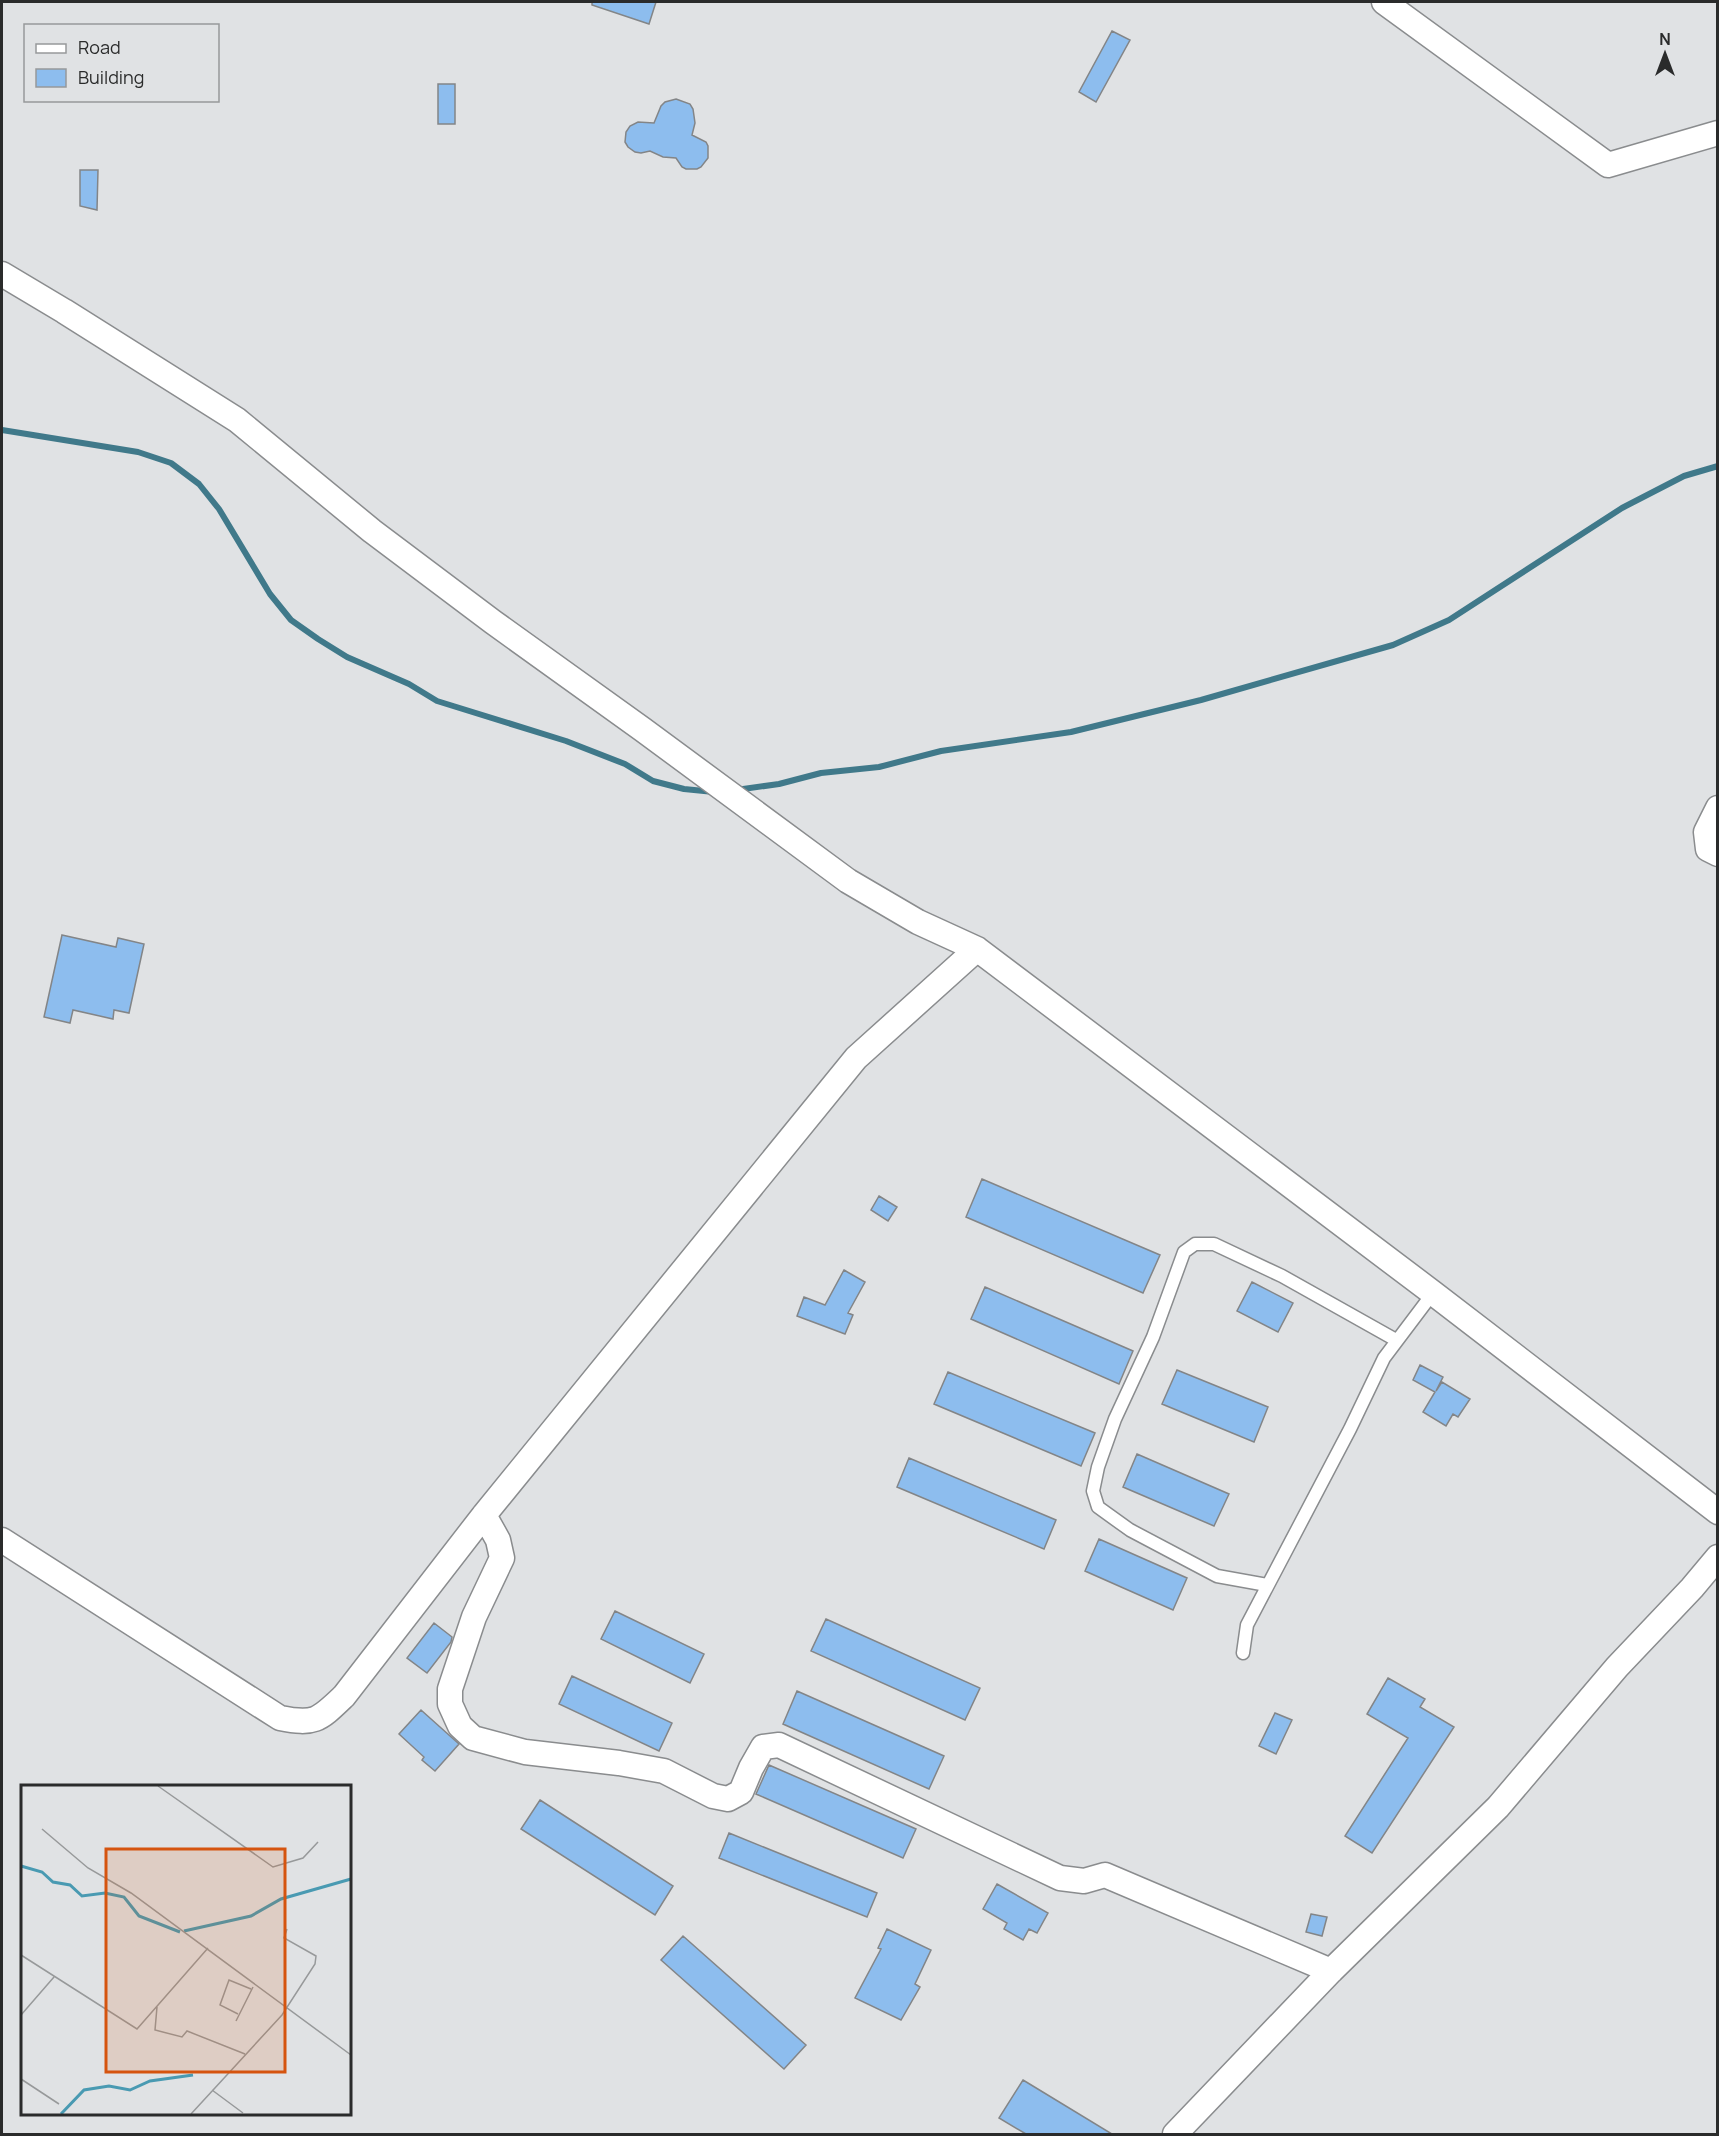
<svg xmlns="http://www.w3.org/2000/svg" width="1719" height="2136" viewBox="0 0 1719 2136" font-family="Manrope,sans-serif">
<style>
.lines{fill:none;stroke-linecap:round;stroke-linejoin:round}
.stream{stroke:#40798a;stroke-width:6}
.building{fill:#8dbdee;stroke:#838587;stroke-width:1.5}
.service-casing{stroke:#8a8c8e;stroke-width:15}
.minor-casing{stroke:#8a8c8e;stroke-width:27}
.service{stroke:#fff;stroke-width:12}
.minor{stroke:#fff;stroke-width:24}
.inset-river{fill:none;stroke:#499ab2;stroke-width:3}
.inset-road{fill:none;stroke:#97999a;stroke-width:1.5}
.view{fill:#d5540f;fill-opacity:0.15;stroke:#d5540f;stroke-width:3}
.inset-edge{fill:none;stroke:#2a2b2b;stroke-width:3}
</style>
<rect width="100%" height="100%" fill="#e0e2e4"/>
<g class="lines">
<path class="stream" d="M 2,430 L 138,452 L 171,463 L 199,484 L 219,509 L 270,594 L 291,620 L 318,639 L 347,657 L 409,684 L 437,701 L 566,741 L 625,764 L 653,781 L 684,789 L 714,792
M 736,790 L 779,784 L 821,773 L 879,767 L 941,751 L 1071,732 L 1201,700 L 1393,645 L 1449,620 L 1622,508 L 1684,476 L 1718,466"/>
</g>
<path class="building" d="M 592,2 L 656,2 L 649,24 L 592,5 Z
M 1112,31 L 1130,40 L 1096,102 L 1079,92 Z
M 438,84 L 455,84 L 455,124 L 438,124 Z
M 676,99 L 690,104 L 693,109 L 695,123 L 692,135 L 706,142 L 708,146 L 708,158 L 701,167 L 697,169 L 686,169 L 682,167 L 676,158 L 663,157 L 650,151 L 641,153 L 635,152 L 628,147 L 625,142 L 626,132 L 630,126 L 638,122 L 654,123 L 661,106 L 665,102 Z
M 80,170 L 98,170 L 97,210 L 80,206 Z
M 62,935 L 116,947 L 118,938 L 144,944 L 129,1013 L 114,1010 L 113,1019 L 73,1010 L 70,1023 L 44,1017 Z
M 982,1179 L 1160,1255 L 1143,1293 L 966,1217 Z
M 879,1196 L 897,1207 L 888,1221 L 871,1210 Z
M 844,1270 L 865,1282 L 848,1313 L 853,1315 L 845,1334 L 797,1316 L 804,1297 L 825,1305 Z
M 1252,1282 L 1293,1303 L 1278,1332 L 1237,1311 Z
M 985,1287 L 1133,1351 L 1119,1384 L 971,1319 Z
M 1420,1365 L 1443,1377 L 1436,1391 L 1442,1382 L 1470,1399 L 1458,1417 L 1453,1414 L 1446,1426 L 1423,1412 L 1435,1392 L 1413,1380 Z
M 1177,1370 L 1268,1407 L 1254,1442 L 1162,1404 Z
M 948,1372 L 1095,1433 L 1081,1466 L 934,1404 Z
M 1137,1454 L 1229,1494 L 1214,1526 L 1123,1487 Z
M 909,1458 L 1056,1520 L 1044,1549 L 897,1487 Z
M 1099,1539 L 1187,1578 L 1173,1610 L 1085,1571 Z
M 615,1611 L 704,1654 L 690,1683 L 601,1639 Z
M 826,1619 L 980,1688 L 965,1720 L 811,1651 Z
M 434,1623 L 452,1637 L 451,1642 L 427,1673 L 407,1658 Z
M 572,1676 L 672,1723 L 659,1751 L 559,1704 Z
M 1388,1678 L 1425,1699 L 1420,1707 L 1454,1727 L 1372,1853 L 1345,1836 L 1408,1738 L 1367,1714 Z
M 797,1691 L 944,1756 L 929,1789 L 783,1724 Z
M 421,1710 L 459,1744 L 435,1771 L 422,1760 L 424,1757 L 399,1734 Z
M 1275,1713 L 1292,1720 L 1276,1754 L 1259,1746 Z
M 769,1765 L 916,1829 L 903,1858 L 756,1794 Z
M 540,1800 L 673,1886 L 655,1915 L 521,1829 Z
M 729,1833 L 877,1893 L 867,1917 L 719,1858 Z
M 997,1884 L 1048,1913 L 1037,1933 L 1029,1929 L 1023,1940 L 1004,1929 L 1007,1923 L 983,1909 Z
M 1311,1914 L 1327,1917 L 1322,1936 L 1306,1932 Z
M 887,1929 L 931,1950 L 915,1984 L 920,1987 L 901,2020 L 855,1998 L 881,1949 L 878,1948 Z
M 683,1936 L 806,2045 L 784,2069 L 661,1960 Z
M 1023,2080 L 1112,2134 L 1026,2134 L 999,2118 Z"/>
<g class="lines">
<defs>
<path id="service" d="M 1267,1585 L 1217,1576 L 1130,1530 L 1098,1507 L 1093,1491 L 1098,1467 L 1115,1419 L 1153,1337 L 1184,1252 L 1195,1244 L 1214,1244 L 1282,1276 L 1396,1340
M 1243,1653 L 1247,1625 L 1350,1429 L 1384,1358 L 1433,1293"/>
<path id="minor" d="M 1384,2 L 1608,165 L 1718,133
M 2,274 L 64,311 L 237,420 L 372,531 L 493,622 L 642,729 L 848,881 L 918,922 L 977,949 L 1433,1293 L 1718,1512
M 1718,808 L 1706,832 L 1708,849 L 1718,854
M 484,1515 L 498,1540 L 502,1558 L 474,1617 L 450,1689 L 450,1704 L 460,1726 L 473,1738 L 525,1752 L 619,1763 L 664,1771 L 713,1796 L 728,1799 L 741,1792 L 751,1768 L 763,1747 L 779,1745 L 1060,1878 L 1084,1881 L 1105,1875 L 1331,1971
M 2,1540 L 280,1718 C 315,1725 319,1720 344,1696 L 484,1515 L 856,1058 L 977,949
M 1175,2134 L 1331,1971 L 1498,1807 L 1617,1667 L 1692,1588 L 1718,1557"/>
</defs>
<use href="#service" class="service-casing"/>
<use href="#minor" class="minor-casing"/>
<use href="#service" class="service"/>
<use href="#minor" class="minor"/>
</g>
<g transform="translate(21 1785)">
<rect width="330" height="330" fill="#e0e2e4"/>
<path class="inset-river" d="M 0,81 L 21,87 L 32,97 L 49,100 L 61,111 L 84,108 L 103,112 L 118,131 L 159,147M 163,146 L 230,131 L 260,114 L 330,94M 40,329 L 63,305 L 88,301 L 109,305 L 129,296 L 172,290"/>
<path class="inset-road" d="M 137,1 L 252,82 L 282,73 L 297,57M 21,44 L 67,83 L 110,108 L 330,270M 0,170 L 116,244 L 187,163M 136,222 L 134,245 L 161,252 L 166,246 L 224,269M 217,229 L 199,220 L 208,195 L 230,204M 0,230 L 33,192M 215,236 L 232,202M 0,294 L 38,319M 191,305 L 222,328M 170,329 L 261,230 L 294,179 L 295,171 L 263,153 L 266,144"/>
<path class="view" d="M 85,64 L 264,64 L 264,287 L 85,287 Z"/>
<rect width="330" height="330" class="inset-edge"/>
</g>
<rect width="1719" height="2136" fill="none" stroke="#2a2b2b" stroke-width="6"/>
<rect x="24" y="24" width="195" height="78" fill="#e0e2e4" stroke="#97999a" stroke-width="1.5"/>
<rect x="36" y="44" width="30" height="9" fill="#ffffff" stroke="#97999a" stroke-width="1.5"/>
<text x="78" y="54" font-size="18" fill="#2a2b2b">Road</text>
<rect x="36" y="69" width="30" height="18" fill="#8dbdee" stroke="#97999a" stroke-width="1.5"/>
<text x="78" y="84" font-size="18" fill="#2a2b2b">Building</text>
<g transform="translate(1665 54)" stroke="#e0e2e4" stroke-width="4.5" paint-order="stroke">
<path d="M0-4.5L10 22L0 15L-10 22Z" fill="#2a2b2b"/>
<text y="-9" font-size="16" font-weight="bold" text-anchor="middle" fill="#2a2b2b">N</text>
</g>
</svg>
